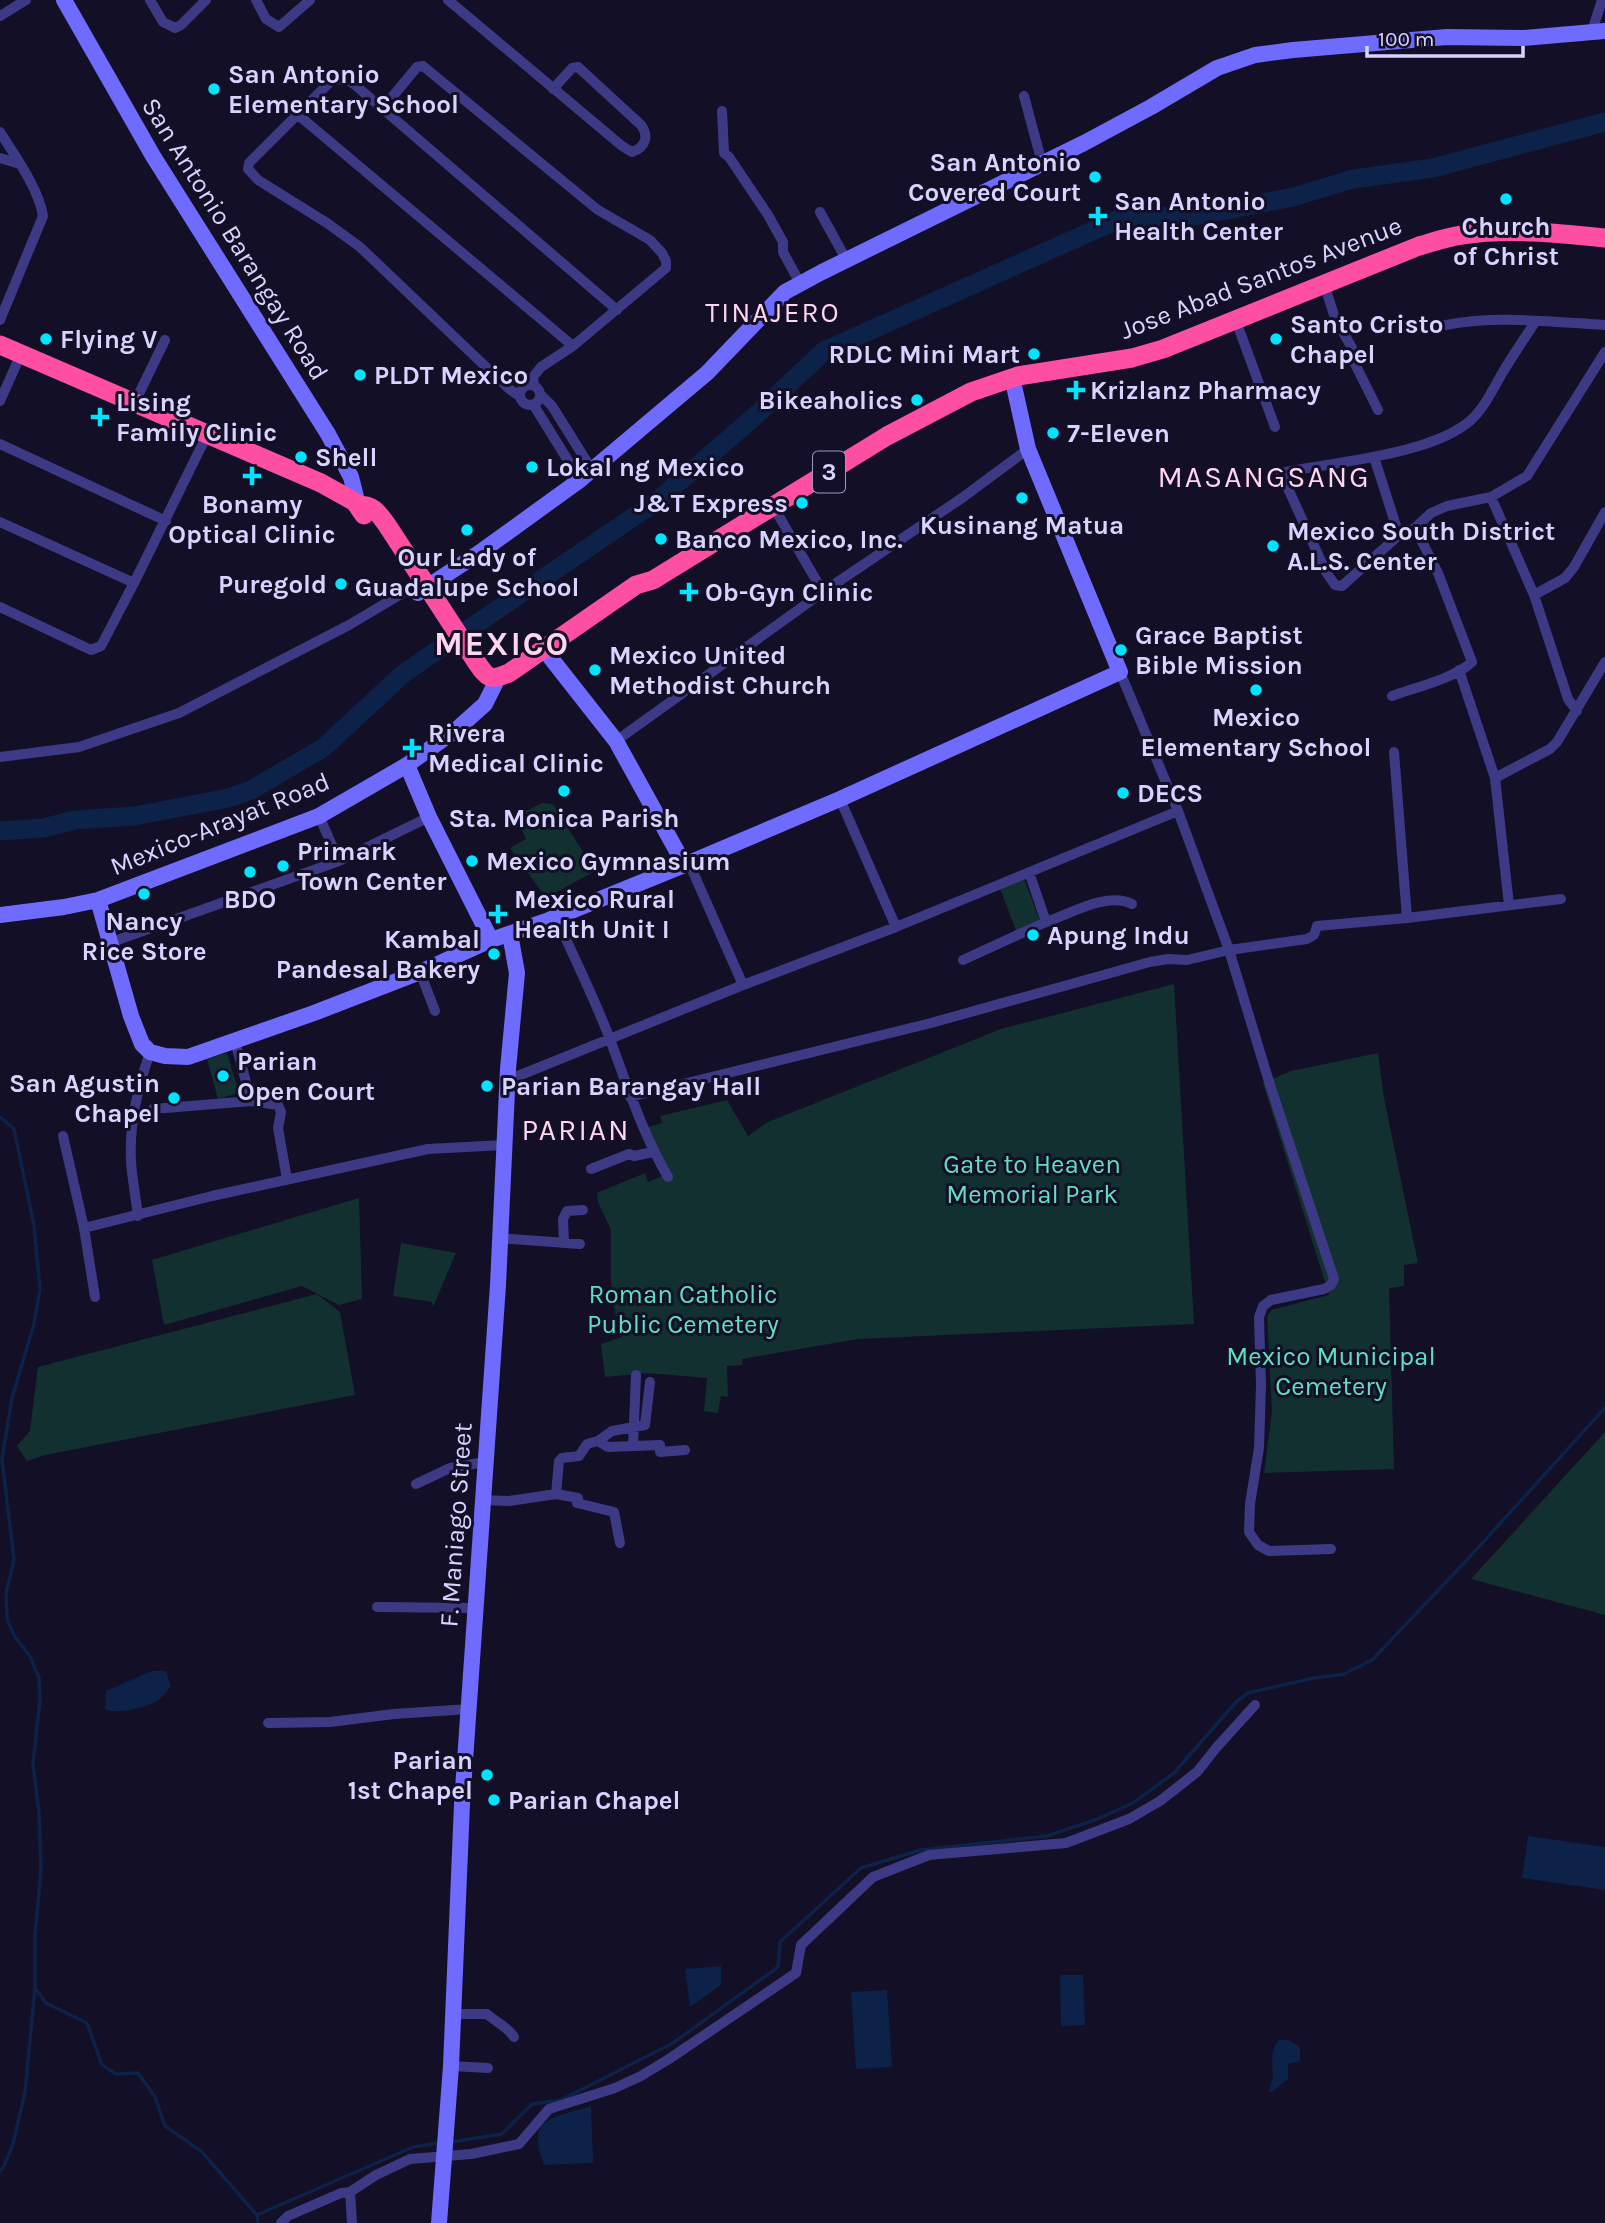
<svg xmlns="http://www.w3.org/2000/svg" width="1605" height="2223" viewBox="0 0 1605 2223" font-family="Karla,sans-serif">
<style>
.green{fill:#12302f}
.water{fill:#0c2248}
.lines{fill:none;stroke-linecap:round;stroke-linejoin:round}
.stream{stroke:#0c2248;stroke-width:3.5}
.river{stroke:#0c2248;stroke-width:19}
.street{stroke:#3d3a85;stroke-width:10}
.secondary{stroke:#6f6bff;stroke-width:16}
.highway{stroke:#ff4fa3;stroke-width:19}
.poi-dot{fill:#00e5ff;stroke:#130f26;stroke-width:2.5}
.labels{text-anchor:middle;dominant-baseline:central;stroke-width:6;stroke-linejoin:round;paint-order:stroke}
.shield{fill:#130f26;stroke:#9e99be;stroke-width:2}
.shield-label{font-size:24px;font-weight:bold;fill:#d9d4ff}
.poi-label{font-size:26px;font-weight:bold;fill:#d9d4ff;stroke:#130f26;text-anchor:start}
.street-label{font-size:26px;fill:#d9d4ff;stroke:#130f26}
.park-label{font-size:26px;fill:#5fe0c0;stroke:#130f26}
.neighbourhood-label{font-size:28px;letter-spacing:2px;fill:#ffd6f0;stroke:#130f26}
.quarter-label{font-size:30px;letter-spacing:2px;fill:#ffd6f0;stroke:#130f26}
.district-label{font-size:33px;font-weight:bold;letter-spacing:2px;fill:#ffd6f0;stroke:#130f26}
</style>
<rect width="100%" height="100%" fill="#130f26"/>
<path class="green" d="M 542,803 L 553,804 L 595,871 L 546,898 L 510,848 L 526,839 L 516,816 Z
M 1023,876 L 1041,924 L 1017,933 L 999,886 Z
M 1174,984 L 1194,1324 L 858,1339 L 742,1359 L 742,1365 L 727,1366 L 728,1397 L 721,1396 L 718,1413 L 704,1411 L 707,1378 L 647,1373 L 605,1377 L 601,1344 L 622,1337 L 614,1308 L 611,1282 L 611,1230 L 598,1202 L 597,1193 L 645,1173 L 648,1182 L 665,1175 L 645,1128 L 662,1123 L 660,1116 L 727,1100 L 748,1136 L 768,1122 L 1001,1029 Z
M 227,1053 L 239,1093 L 218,1099 L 207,1059 Z
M 1378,1053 L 1384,1098 L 1418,1263 L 1404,1265 L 1404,1286 L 1389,1288 L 1394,1469 L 1264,1473 L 1272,1411 L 1267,1317 L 1271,1310 L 1329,1295 L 1263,1083 L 1291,1071 Z
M 359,1198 L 362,1299 L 339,1305 L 302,1286 L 164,1325 L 152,1260 Z
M 401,1243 L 456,1253 L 433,1307 L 432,1302 L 393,1296 Z
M 317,1294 L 340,1312 L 355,1395 L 45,1455 L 27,1461 L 17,1446 L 30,1431 L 38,1367 Z
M 1605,1432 L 1605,1615 L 1471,1579 Z"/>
<path class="water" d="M 152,1671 L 166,1671 L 171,1686 C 166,1692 161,1699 155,1702 C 143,1708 117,1715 105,1709 L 106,1691 Z
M 1528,1836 L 1605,1847 L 1605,1890 L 1522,1878 Z
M 721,1966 L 721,1985 L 690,2007 L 685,1969 Z
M 1060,1975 L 1083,1975 L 1085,2025 L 1061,2026 Z
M 887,1990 L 892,2067 L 856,2069 L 851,1992 Z
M 1279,2040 C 1288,2039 1294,2041 1300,2048 L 1300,2061 L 1288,2064 L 1288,2079 L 1272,2092 L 1269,2092 C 1270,2087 1273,2079 1273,2075 C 1272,2062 1270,2051 1279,2040 Z
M 591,2106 L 593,2163 L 544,2165 C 525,2117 553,2118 591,2106 Z"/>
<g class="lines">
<path class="stream" d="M 0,836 L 2,831
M 0,1117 L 14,1129 L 34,1225 L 40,1289 L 34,1324 L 12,1398 L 2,1459 L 14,1560 L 6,1593 L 7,1619 L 15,1637 L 30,1656 L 39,1678 L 40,1699 L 33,1764 L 39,1813 L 41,1870 L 35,1935 L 35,1988 L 25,2092 L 13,2144 L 4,2166 L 0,2171
M 35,1988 L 46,2003 L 87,2023 L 102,2065 L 116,2074 L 138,2073 L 155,2097 L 165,2126 L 201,2151 L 257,2215 L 258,2223
M 451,2142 L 502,2134 L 532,2104 L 561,2100 L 673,2043 L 778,1967 L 780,1942 L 861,1868 L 921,1850 L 1047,1836 L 1095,1820 L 1133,1803 L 1174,1773 L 1236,1702 L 1248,1693 L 1314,1678 L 1344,1674 L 1372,1660 L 1466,1561 L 1605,1408
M 257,2215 L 413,2147 L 439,2143"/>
<path class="river" d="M 0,831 L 43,828 L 75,820 L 134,816 L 229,798 L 251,790 L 323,748 L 404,673 L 657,501 L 755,416 L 824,351 L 1126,216 L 1196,216 L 1293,197 L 1353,179 L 1433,168 L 1605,122"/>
<path class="street" d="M 150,0 L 163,22 L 175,28 L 181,25 L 206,0
M 256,0 L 266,19 L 279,27 L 310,0
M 448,0 L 622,146 L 632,152 C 646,147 649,136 641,125 L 578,67 L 572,68 L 553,89
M 0,16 L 26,0
M 1592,31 L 1602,0
M 1024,96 L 1042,163
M 383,108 L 417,67 L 423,66 L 598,210 L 650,240 L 662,253 L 666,261 L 666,268 L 573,346 L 541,367 L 533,377 L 534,385
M 722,111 L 724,153 L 729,157 L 768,215 L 783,242 L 783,252 L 800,283
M 297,114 L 573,346
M 0,132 C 15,156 39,189 43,216 L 0,320
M 0,158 L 20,164
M 820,212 L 847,261
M 1324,284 L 1335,318 L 1352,348 L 1355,364 L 1378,410
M 1236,321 L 1275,427
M 1536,321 C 1525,337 1514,354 1504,370 C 1494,387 1485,407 1471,420 C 1432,455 1333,462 1281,473 L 1326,572 L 1335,585 L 1342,586 L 1399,535 L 1415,528 L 1431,513 L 1447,506 L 1491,497 L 1527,476 L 1605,352
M 1446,325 C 1497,315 1553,322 1605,325
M520 395a10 10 0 1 1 20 0a10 10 0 1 1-20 0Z
M 540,394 L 552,406 L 592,470
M 519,396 L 508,388 L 360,247 L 327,223 L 258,180 L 248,169 L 249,163 L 331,81 L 345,78 L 355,85 L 617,310
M 0,401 L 21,354
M 134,404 L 165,340
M 533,404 L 580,480
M 0,444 L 166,521
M 1374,457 L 1399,535
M 1491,497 L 1534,595 L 1568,699 L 1577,711
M 773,506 L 823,592
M 0,522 L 134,583
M 1534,595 L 1565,578 L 1574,567 L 1605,512
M 0,607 L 91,650 L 101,646 L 134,583 L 207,435
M 1459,670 L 1495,778
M 1120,672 L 1178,811 L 1229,950 L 1270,1085 L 1334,1279 L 1331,1285 L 1324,1289 L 1271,1300 L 1263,1306 L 1259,1317 L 1261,1385 L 1259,1448 L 1250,1504 L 1249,1532 L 1258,1545 L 1269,1551 L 1331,1549
M 1392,696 C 1414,688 1455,678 1472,662 L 1438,573 L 1415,528
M 616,741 L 823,592 L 962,498 L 1028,449
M 0,757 L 79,747 L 179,713 L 349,625 L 423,581
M 840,799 L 896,927
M 319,816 L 339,861
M 689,863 L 743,985
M 1509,905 L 1495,778 L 1550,749 L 1557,742 L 1605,662
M 556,917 C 574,958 595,999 611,1042 C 628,1088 643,1134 668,1177
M 1407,918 L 1561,899
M 1046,922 C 1070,914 1107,891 1132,904
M 109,943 L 339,861 L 429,817
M 963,960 L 1046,922 L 1029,872
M 420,972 L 435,1011
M 235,1041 L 251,1101
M 508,1080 L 743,985 L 896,927 L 1178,811
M 630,1097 L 931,1023 L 1150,962 L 1168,959 L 1187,960 L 1229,950 L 1307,939 L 1314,935 L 1317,926 L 1407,918 L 1394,752
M 153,1109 L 251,1101 L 278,1105 L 281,1112 L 278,1128 L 287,1179
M 63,1136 L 84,1228 L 95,1297
M 591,1169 L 629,1154 L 634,1156 L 653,1152
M 138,1216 C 136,1198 132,1179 131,1161 C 129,1122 138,1088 150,1052
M 84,1228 L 212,1196 L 428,1149 L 504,1145
M 499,1238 L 580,1244
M 564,1243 L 563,1219 L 567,1211 L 583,1210
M 598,1441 L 612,1431 L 645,1425 L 650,1382
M 633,1446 L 636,1375
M 416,1484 L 450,1468 L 485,1462
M 556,1494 L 578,1498 L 577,1503 L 614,1512 L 620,1543
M 482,1500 L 509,1501 L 556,1494 L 559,1461 L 562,1458 L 579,1456 L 587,1444 L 598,1441 L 608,1447 L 660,1445 L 660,1452 L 685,1450
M 377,1607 L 474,1608
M 268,1723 L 330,1722 L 394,1714 L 469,1709
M 453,2014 L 487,2014 C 496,2022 508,2027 514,2037
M 451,2066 L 488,2068
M 281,2223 L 288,2216 L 341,2193 L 350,2192
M 352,2223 L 350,2192 L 376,2175 L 410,2159 L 471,2154 L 519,2144 L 549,2109 L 615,2088 L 641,2076 L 669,2059 L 796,1973 L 801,1945 L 873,1877 L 929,1855 L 1066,1843 L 1129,1819 L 1160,1801 L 1197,1772 L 1216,1748 L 1255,1705"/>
<path class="secondary" d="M 64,0 L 153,156 L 328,434 L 351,477 L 358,505
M 418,593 L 479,553 L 580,480 L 707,373 L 785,292 L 822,272 L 1084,143 L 1151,107 L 1217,68 L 1255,55 L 1293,50 L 1447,37 L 1523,38 L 1605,31
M 550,657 L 616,741 L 684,864
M 407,765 L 429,817 L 491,940
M 98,900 L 131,1016 L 142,1044 L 150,1052 L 165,1056 L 188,1057 L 314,1013 L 420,972 L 491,940 L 549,920 L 689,863 L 840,799 L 1120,672 L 1028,449 L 1012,377
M 0,915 L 64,907 L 98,900 L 319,816 L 407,765 L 456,730 L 485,704 L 498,678
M 439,2223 L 451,2066 L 462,1804 L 498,1285 L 508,1069 L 517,973 L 510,934"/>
<path class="highway" d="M 0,345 L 321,483 L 355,502 L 364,515
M 358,505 C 374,505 378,513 387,525 L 475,660 C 487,677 488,682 509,673 L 636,585 L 653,580 L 887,436 L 971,392 L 1018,376 L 1132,358 L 1163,349 L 1419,246 C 1433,242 1447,237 1462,235 C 1509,228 1557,233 1605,238"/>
</g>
<g class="poi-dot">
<circle cx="214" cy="89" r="7"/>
<circle cx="1095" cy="177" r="7"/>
<circle cx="1506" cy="199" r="7"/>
<path d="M1094.5 205.5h7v7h7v7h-7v7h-7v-7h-7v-7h7z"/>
<circle cx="46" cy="339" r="7"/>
<circle cx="1276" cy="339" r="7"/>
<circle cx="1034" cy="354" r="7"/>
<circle cx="360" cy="375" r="7"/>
<path d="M1072.5 379.5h7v7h7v7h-7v7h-7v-7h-7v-7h7z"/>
<circle cx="917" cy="400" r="7"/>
<path d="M96.5 406.5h7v7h7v7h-7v7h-7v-7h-7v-7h7z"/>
<circle cx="1053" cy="433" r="7"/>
<circle cx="301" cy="457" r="7"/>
<circle cx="532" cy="467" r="7"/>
<path d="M248.5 465.5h7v7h7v7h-7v7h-7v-7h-7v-7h7z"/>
<circle cx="1022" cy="498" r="7"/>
<circle cx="802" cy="503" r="7"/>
<circle cx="467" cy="530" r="7"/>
<circle cx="661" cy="539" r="7"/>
<circle cx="1273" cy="546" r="7"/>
<circle cx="341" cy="584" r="7"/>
<path d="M685.5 581.5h7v7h7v7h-7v7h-7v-7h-7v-7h7z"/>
<circle cx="1121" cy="650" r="7"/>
<circle cx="595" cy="670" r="7"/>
<circle cx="1256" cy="690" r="7"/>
<path d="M408.5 737.5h7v7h7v7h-7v7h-7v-7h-7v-7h7z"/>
<circle cx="564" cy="791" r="7"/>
<circle cx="1123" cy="793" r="7"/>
<circle cx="472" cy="861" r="7"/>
<circle cx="283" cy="866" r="7"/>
<circle cx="250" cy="872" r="7"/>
<circle cx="144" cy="894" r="7"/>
<path d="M494.5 903.5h7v7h7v7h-7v7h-7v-7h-7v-7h7z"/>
<circle cx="1033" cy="935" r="7"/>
<circle cx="494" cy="954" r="7"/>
<circle cx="223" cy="1076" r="7"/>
<circle cx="487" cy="1086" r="7"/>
<circle cx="174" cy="1098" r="7"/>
<circle cx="487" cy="1775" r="7"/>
<circle cx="494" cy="1800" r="7"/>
</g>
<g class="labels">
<rect class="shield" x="813" y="451.5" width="32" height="41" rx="5"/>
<g class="shield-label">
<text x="829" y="472">3</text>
</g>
<g class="poi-label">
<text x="228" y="74">San Antonio<tspan x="228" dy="30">Elementary School</tspan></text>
<text x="1081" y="162" text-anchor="end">San Antonio<tspan x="1081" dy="30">Covered Court</tspan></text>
<text x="1114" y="201">San Antonio<tspan x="1114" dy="30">Health Center</tspan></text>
<text x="1506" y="226" text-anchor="middle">Church<tspan x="1506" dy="30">of Christ</tspan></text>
<text x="1290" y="324">Santo Cristo<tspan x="1290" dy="30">Chapel</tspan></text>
<text x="60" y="339">Flying V</text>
<text x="1020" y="354" text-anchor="end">RDLC Mini Mart</text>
<text x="374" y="375">PLDT Mexico</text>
<text x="1090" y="390">Krizlanz Pharmacy</text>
<text x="903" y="400" text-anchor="end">Bikeaholics</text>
<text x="116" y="402">Lising<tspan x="116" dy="30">Family Clinic</tspan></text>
<text x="1067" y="433">7-Eleven</text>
<text x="315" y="457">Shell</text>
<text x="546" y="467">Lokal ng Mexico</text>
<text x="788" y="503" text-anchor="end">J&amp;T Express</text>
<text x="252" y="504" text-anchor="middle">Bonamy<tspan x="252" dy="30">Optical Clinic</tspan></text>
<text x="1022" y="525" text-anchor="middle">Kusinang Matua</text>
<text x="1287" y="531">Mexico South District<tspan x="1287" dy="30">A.L.S. Center</tspan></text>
<text x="675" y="539">Banco Mexico, Inc.</text>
<text x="467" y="557" text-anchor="middle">Our Lady of<tspan x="467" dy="30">Guadalupe School</tspan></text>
<text x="327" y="584" text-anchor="end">Puregold</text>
<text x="705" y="592">Ob-Gyn Clinic</text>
<text x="1135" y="635">Grace Baptist<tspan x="1135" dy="30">Bible Mission</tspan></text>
<text x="609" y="655">Mexico United<tspan x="609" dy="30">Methodist Church</tspan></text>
<text x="1256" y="717" text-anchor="middle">Mexico<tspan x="1256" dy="30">Elementary School</tspan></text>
<text x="428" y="733">Rivera<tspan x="428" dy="30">Medical Clinic</tspan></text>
<text x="1137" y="793">DECS</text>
<text x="564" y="818" text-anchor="middle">Sta. Monica Parish</text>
<text x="297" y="851">Primark<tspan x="297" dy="30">Town Center</tspan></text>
<text x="486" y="861">Mexico Gymnasium</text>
<text x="250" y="899" text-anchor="middle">BDO</text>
<text x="514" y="899">Mexico Rural<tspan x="514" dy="30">Health Unit I</tspan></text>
<text x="144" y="921" text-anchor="middle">Nancy<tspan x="144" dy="30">Rice Store</tspan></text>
<text x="1047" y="935">Apung Indu</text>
<text x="480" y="939" text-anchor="end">Kambal<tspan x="480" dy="30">Pandesal Bakery</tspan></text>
<text x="237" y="1061">Parian<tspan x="237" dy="30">Open Court</tspan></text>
<text x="160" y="1083" text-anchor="end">San Agustin<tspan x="160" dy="30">Chapel</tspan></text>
<text x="501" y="1086">Parian Barangay Hall</text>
<text x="473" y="1760" text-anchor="end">Parian<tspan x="473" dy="30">1st Chapel</tspan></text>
<text x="508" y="1800">Parian Chapel</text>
</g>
<g class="street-label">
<text transform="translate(235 239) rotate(58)">San Antonio Barangay Road</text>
<text transform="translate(1261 278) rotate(-21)">Jose Abad Santos Avenue</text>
<text transform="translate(220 824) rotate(-22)">Mexico-Arayat Road</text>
<text transform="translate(456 1525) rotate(-86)">F. Maniago Street</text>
</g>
<g class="park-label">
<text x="1032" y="1164">Gate to Heaven<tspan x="1032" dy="30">Memorial Park</tspan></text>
<text x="683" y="1294">Roman Catholic<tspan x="683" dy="30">Public Cemetery</tspan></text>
<text x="1331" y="1356">Mexico Municipal<tspan x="1331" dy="30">Cemetery</tspan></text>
</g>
<g class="neighbourhood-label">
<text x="773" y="312">TINAJERO</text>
</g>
<g class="quarter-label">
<text x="1264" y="477">MASANGSANG</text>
<text x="576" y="1130">PARIAN</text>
</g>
<g class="district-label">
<text x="502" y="644">MEXICO</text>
</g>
</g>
<path d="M1367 46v10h156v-10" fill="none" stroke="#d9d4ff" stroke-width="3.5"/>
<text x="1378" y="46" font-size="21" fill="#d9d4ff" stroke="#130f26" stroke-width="5" paint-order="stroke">100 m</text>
</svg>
